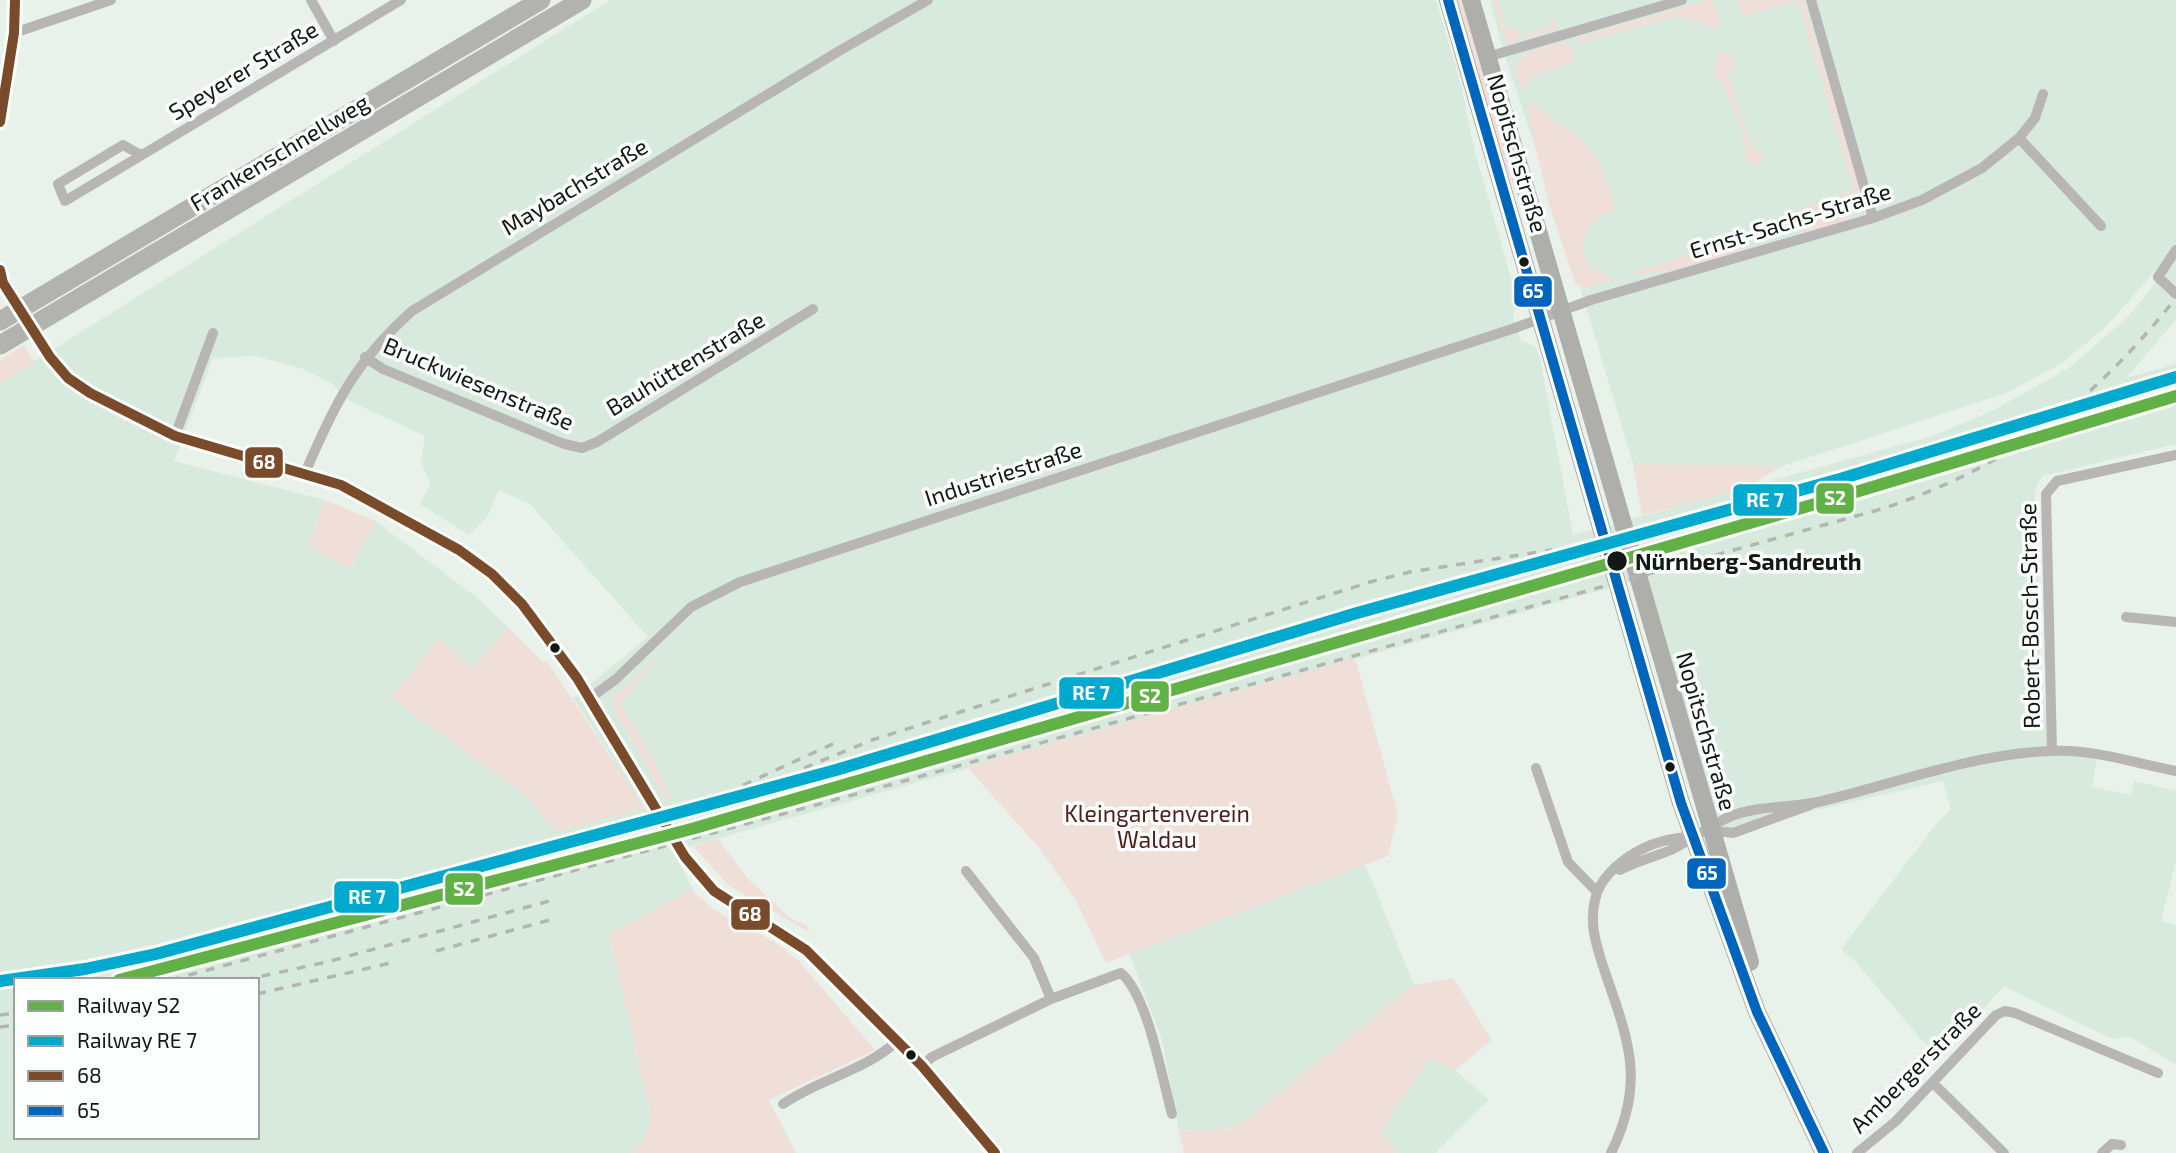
<svg xmlns="http://www.w3.org/2000/svg" width="2176" height="1153" viewBox="0 0 2176 1153" font-family="'Exo 2',sans-serif">
<style>
.built{fill:#d8eadd;fill-rule:evenodd}
.green{fill:#f0dfd9}
.lines{fill:none;stroke-linecap:round;stroke-linejoin:round}
.street{stroke:#b7b6b4;stroke-width:10}
.primary{stroke:#aeaeab;stroke-width:18}
.highway{stroke:#b2b2ae;stroke-width:19}
.rail{stroke:#b2b5b2;stroke-width:3.5;stroke-dasharray:9 9;stroke-linecap:butt}
.street-bridge{stroke:#b7b6b4;stroke-width:10}
.bus-1-casing{stroke:#fbfefc;stroke-width:16}
.bus-2-casing{stroke:#fbfefc;stroke-width:16}
.bus-1{stroke:#7a4b2a;stroke-width:10}
.bus-2{stroke:#0065bd;stroke-width:10}
.rail-1-casing{stroke:#fbfefc;stroke-width:18}
.rail-2-casing{stroke:#fbfefc;stroke-width:18}
.rail-1{stroke:#61b146;stroke-width:12}
.rail-2{stroke:#00a9ce;stroke-width:12}
.bus-dot{fill:#121814;stroke:#fbfefc;stroke-width:2.5}
.labels{text-anchor:middle;dominant-baseline:central;stroke-width:7;stroke-linejoin:round;paint-order:stroke}
.street-label{font-size:23px;fill:#121814;stroke:#fbfefc}
.stop-label{font-size:23px;font-weight:bold;fill:#121814;stroke:#fbfefc;text-anchor:start}
.park-label{font-size:23px;fill:#501e1a;stroke:#fbfefc}
.line-badge{stroke:#fbfefc;stroke-width:2.5}
.badge-label{font-size:19px;text-anchor:middle;font-weight:bold;fill:#fff}
</style>
<rect width="100%" height="100%" fill="#e8f1ea"/>
<path class="built" d="M 610,0 L 1436,0 L 1461,85 L 1474,148 L 1518,303 L 1513,317 L 1521,340 L 1536,347 L 1540,358 L 1573,535 L 1933,436 L 1992,411 L 2069,368 L 2130,315 L 2176,256 L 2176,320 L 2126,378 L 2176,364 L 2176,444 L 2043,476 L 2035,488 L 2040,659 L 2050,753 L 2097,757 L 2092,787 L 2131,795 L 2134,781 L 2176,791 L 2176,861 L 2161,921 L 2176,925 L 2176,1065 L 2129,1036 L 2112,1039 L 2004,986 L 1937,1058 L 1856,962 L 1841,949 L 1937,823 L 1951,809 L 1943,781 L 1712,834 L 1637,580 L 673,851 L 694,892 L 687,892 L 609,934 L 651,1117 L 644,1140 L 633,1153 L 0,1153 L 0,383 ZM 255,356 L 301,368 L 331,383 L 350,401 L 425,436 L 421,462 L 431,484 L 420,504 L 469,535 L 487,517 L 499,490 L 530,504 L 648,637 L 573,698 L 613,759 L 556,832 L 528,797 L 391,698 L 438,638 L 472,669 L 508,627 L 476,597 L 375,521 L 351,569 L 308,546 L 325,500 L 174,461 L 213,358 ZM 16,980 L 257,980 L 257,1137 L 16,1137 Z
M 1490,0 L 2176,0 L 2176,247 L 2104,329 L 2060,364 L 2004,394 L 1782,466 L 1633,464 L 1569,250 L 1503,50 Z
M 1364,862 L 1414,985 L 1235,1128 L 1179,1131 L 1162,1040 L 1129,953 Z
M 1430,1057 L 1455,1070 L 1489,1100 L 1435,1153 L 1397,1153 L 1380,1131 Z"/>
<path class="green" d="M 1456,0 L 1464,0 L 1524,214 L 1497,143 Z
M 1493,0 L 1498,0 L 1507,29 L 1516,28 L 1519,36 L 1551,26 L 1549,19 L 1553,18 L 1557,27 L 1555,31 L 1506,43 Z
M 1709,0 L 1713,0 L 1719,26 L 1714,30 L 1693,19 L 1675,17 L 1578,44 L 1577,38 Z
M 1737,0 L 1803,0 L 1864,196 C 1861,224 1826,226 1804,233 L 1798,230 L 1806,227 L 1801,207 L 1854,190 L 1798,1 L 1742,16 Z
M 1568,41 L 1574,61 L 1571,64 L 1533,76 L 1521,91 C 1519,84 1515,75 1515,69 C 1515,51 1555,45 1568,41 Z
M 1721,48 L 1733,57 L 1736,69 L 1728,75 L 1730,82 L 1738,81 L 1731,87 L 1734,93 L 1742,93 L 1734,97 L 1737,105 L 1745,104 L 1738,110 L 1741,117 L 1749,115 L 1742,121 L 1744,128 L 1752,126 L 1745,131 L 1748,139 L 1756,139 L 1749,143 L 1751,150 L 1761,149 C 1763,157 1762,162 1755,166 L 1745,162 C 1750,140 1728,89 1713,73 Z
M 1536,103 L 1555,122 L 1577,135 L 1597,158 L 1616,210 C 1588,218 1574,242 1591,268 L 1617,279 L 1583,288 L 1575,283 L 1549,205 L 1526,105 Z
M 1736,240 L 1740,252 L 1677,269 L 1635,275 L 1634,272 Z
M 24,345 L 35,363 L 0,383 L 0,360 Z
M 1633,464 L 1782,466 L 1746,488 L 1642,515 Z
M 325,500 L 375,521 L 350,569 L 308,546 Z
M 508,627 L 544,663 L 547,661 L 644,808 L 556,832 L 528,797 L 391,698 L 438,638 L 472,668 Z
M 665,651 L 620,703 L 645,744 L 672,798 L 665,799 L 615,709 L 614,697 Z
M 1355,658 L 1398,815 L 1388,856 L 1106,963 L 1075,899 L 1040,849 L 967,767 Z
M 718,839 L 750,881 L 791,919 L 807,926 L 809,932 L 728,885 L 693,846 Z
M 687,892 L 694,892 L 713,909 L 776,943 L 799,961 L 875,1050 L 769,1100 L 796,1153 L 633,1153 L 644,1140 L 651,1117 L 609,934 Z
M 1453,978 L 1492,1040 L 1455,1070 L 1430,1057 L 1381,1131 L 1397,1153 L 1184,1153 L 1179,1131 L 1235,1128 L 1414,985 Z"/>
<g class="lines">
<path class="street" d="M 311,0 L 334,41
M 1811,0 L 1873,218
M 14,33 L 111,0
M 1487,57 L 1682,0
M 0,122 L 14,33 L 15,0
M 2019,138 L 2035,118 L 2043,94
M 141,155 L 123,145 L 58,184 L 65,201 L 401,0
M 2176,250 L 2158,277 L 2176,294
M 0,281 L 18,306
M 50,357 L 68,378 L 90,393 L 175,436 L 341,485 L 459,550 L 492,574 L 522,604 L 577,678 L 685,857 L 714,891 L 806,950 L 922,1066 L 995,1153
M 365,357 L 383,369 L 564,444 L 582,448 L 597,442 L 813,309
M 175,436 L 213,333
M 305,473 C 335,403 355,362 412,311 L 839,51 L 928,0
M 2126,617 L 2176,622
M 590,698 L 616,679 L 691,607 L 740,582 L 1515,328 L 1591,300 L 1873,218 L 1922,200 L 1982,168 L 2019,138 L 2101,226
M 2052,751 L 2046,494 L 2057,481 L 2176,455
M 1536,768 L 1568,862 L 1597,892
M 1710,830 L 1733,833 L 1810,805
M 1620,870 C 1645,856 1673,855 1692,836
M 966,871 L 1034,958 L 1051,999
M 922,1066 L 932,1057 L 1051,999 L 1121,973 C 1148,996 1162,1078 1172,1114
M 1933,1083 L 2004,1153
M 783,1104 C 819,1079 865,1071 897,1041
M 1611,1153 C 1645,1084 1630,1044 1606,975 C 1597,948 1587,922 1597,893 C 1603,875 1625,857 1642,849 C 1659,840 1673,839 1692,836 C 1707,833 1716,822 1729,817 C 1757,805 1790,808 1818,802 C 1895,784 1971,754 2051,751 C 2093,749 2135,763 2176,771
M 1857,1153 L 1896,1121 L 1996,1015 L 2005,1011 L 2015,1013 L 2158,1073
M 2102,1153 L 2112,1144 L 2121,1145"/>
<path class="primary" d="M 1448,0 L 1681,803 L 1757,1012 L 1824,1153
M 1471,0 L 1750,962"/>
<path class="highway" d="M 0,321 L 541,0
M 0,345 L 582,0"/>
<path class="rail" d="M 804,768 L 872,740 L 1370,582 L 1410,572 L 1552,550
M 743,785 L 835,743
M 436,951 L 557,918
M 171,980 L 904,781 L 1885,508 C 2013,464 2092,403 2176,298
M 244,980 L 327,962 L 553,900
M 257,994 L 395,962
M 0,1015 L 16,1013
M 0,1027 L 16,1025"/>
<path class="street-bridge" d="M 18,306 L 50,357"/>
<defs>
<path id="bus-1" d="M 0,122 L 14,33 L 15,0
M 0,270 L 3,283 L 50,357 L 68,378 L 90,393 L 175,436 L 341,485 L 459,550 L 492,574 L 522,604 L 577,678 L 685,857 L 714,891 L 806,950 L 922,1066 L 995,1153"/>
<path id="bus-2" d="M 1448,0 L 1681,803 L 1757,1012 L 1824,1153"/>
</defs>
<use href="#bus-1" class="bus-1-casing"/>
<use href="#bus-2" class="bus-2-casing"/>
<use href="#bus-1" class="bus-1"/>
<use href="#bus-2" class="bus-2"/>
<defs>
<path id="rail-1" d="M 119,980 L 695,828 L 1829,500 L 2176,396"/>
<path id="rail-2" d="M 0,981 L 85,969 L 156,954 L 836,770 L 1357,613 L 1840,479 L 2176,377"/>
</defs>
<use href="#rail-1" class="rail-1-casing"/>
<use href="#rail-2" class="rail-2-casing"/>
<use href="#rail-1" class="rail-1"/>
<use href="#rail-2" class="rail-2"/>
</g>
<g class="bus-dot">
<circle cx="1524" cy="262" r="6"/>
<circle cx="1617" cy="561" r="11"/>
<circle cx="555" cy="648" r="6"/>
<circle cx="1670" cy="767" r="6"/>
<circle cx="911" cy="1055" r="6"/>
</g>
<g class="labels">
<g class="street-label">
<text transform="translate(243 70) rotate(-31)">Speyerer Straße</text>
<text transform="translate(279 152) rotate(-31)">Frankenschnellweg</text>
<text transform="translate(1518 153) rotate(74)">Nopitschstraße</text>
<text transform="translate(574 186) rotate(-31)">Maybachstraße</text>
<text transform="translate(1790 220) rotate(-17)">Ernst-Sachs-Straße</text>
<text transform="translate(685 363) rotate(-31)">Bauhüttenstraße</text>
<text transform="translate(479 383) rotate(23)">Bruckwiesenstraße</text>
<text transform="translate(1003 473) rotate(-18)">Industriestraße</text>
<text transform="translate(2029 616) rotate(-91)">Robert-Bosch-Straße</text>
<text transform="translate(1707 731) rotate(74)">Nopitschstraße</text>
<text transform="translate(1915 1067) rotate(-45)">Ambergerstraße</text>
</g>
<g class="stop-label">
<text x="1635" y="561">Nürnberg-Sandreuth</text>
</g>
<g class="park-label">
<text x="1157" y="813">Kleingartenverein<tspan x="1157" dy="26">Waldau</tspan></text>
</g>
</g>
<g class="line-badge">
<rect x="1513" y="275" width="40" height="33" rx="7" fill="#0065bd"/>
<rect x="244" y="446" width="40" height="33" rx="7" fill="#7a4b2a"/>
<rect x="1815" y="482" width="40" height="33" rx="7" fill="#61b146"/>
<rect x="1732" y="483" width="66" height="34" rx="7" fill="#00a9ce"/>
<rect x="1058" y="676" width="67" height="34" rx="7" fill="#00a9ce"/>
<rect x="1130" y="680" width="40" height="33" rx="7" fill="#61b146"/>
<rect x="1686" y="857" width="41" height="33" rx="7" fill="#0065bd"/>
<rect x="444" y="872" width="40" height="34" rx="7" fill="#61b146"/>
<rect x="333" y="880" width="67" height="34" rx="7" fill="#00a9ce"/>
<rect x="730" y="898" width="41" height="33" rx="7" fill="#7a4b2a"/>
</g>
<g class="badge-label">
<text x="1533" y="298">65</text>
<text x="264" y="469">68</text>
<text x="1835" y="505">S2</text>
<text x="1765" y="507">RE 7</text>
<text x="1091" y="700">RE 7</text>
<text x="1150" y="703">S2</text>
<text x="1707" y="880">65</text>
<text x="464" y="896">S2</text>
<text x="367" y="904">RE 7</text>
<text x="750" y="921">68</text>
</g>
<rect x="14" y="978" width="245" height="161" fill="#fbfefc" stroke="#9ea29f" stroke-width="2"/>
<rect x="28" y="1001" width="35" height="10" fill="#61b146" stroke="#9ea29f" stroke-width="2"/>
<text x="77" y="1013" font-size="21" fill="#121814">Railway S2</text>
<rect x="28" y="1036" width="35" height="10" fill="#00a9ce" stroke="#9ea29f" stroke-width="2"/>
<text x="77" y="1048" font-size="21" fill="#121814">Railway RE 7</text>
<rect x="28" y="1071" width="35" height="10" fill="#7a4b2a" stroke="#9ea29f" stroke-width="2"/>
<text x="77" y="1083" font-size="21" fill="#121814">68</text>
<rect x="28" y="1106" width="35" height="10" fill="#0065bd" stroke="#9ea29f" stroke-width="2"/>
<text x="77" y="1118" font-size="21" fill="#121814">65</text>
</svg>
